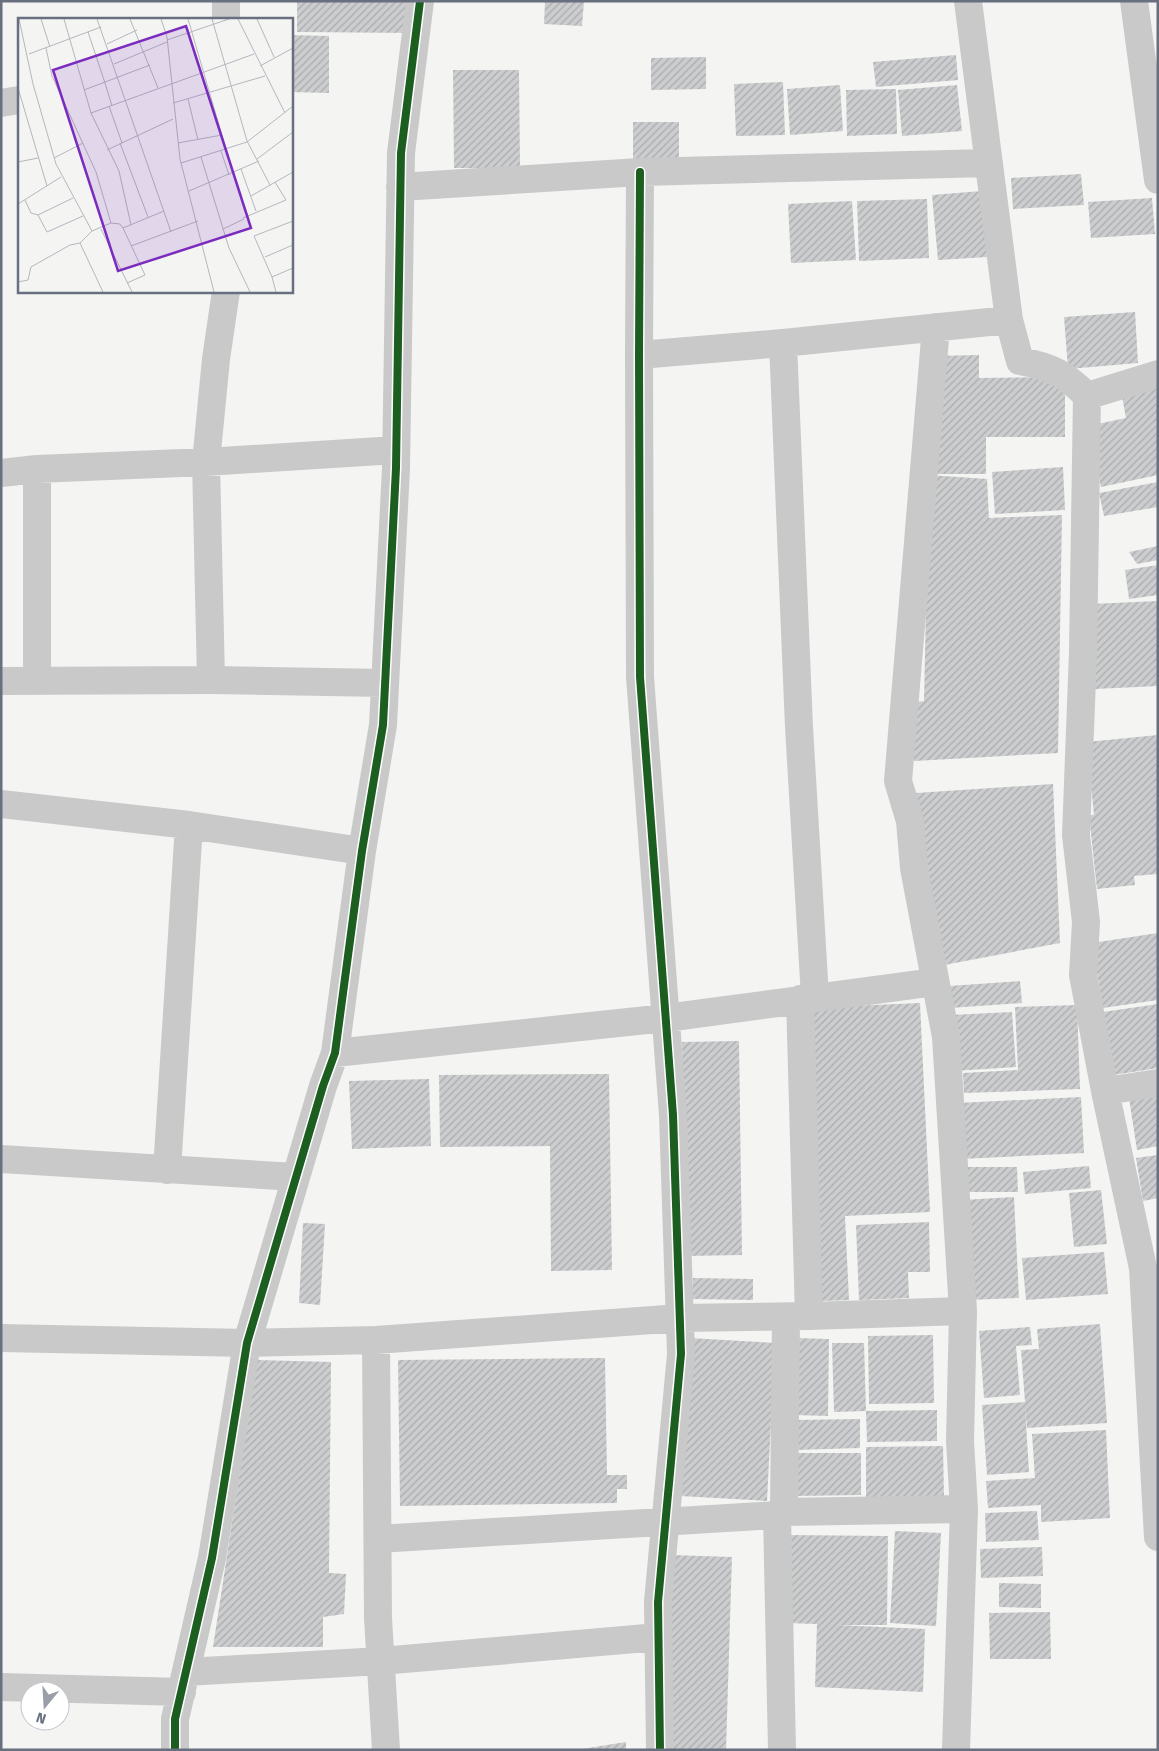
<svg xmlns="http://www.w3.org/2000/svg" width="1159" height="1751" viewBox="0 0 1159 1751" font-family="'Fira Sans',sans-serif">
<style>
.building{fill:url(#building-hatch)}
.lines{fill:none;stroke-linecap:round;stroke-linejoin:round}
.minor{stroke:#c9c9ca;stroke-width:28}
.cycleway-casing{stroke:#fff;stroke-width:11}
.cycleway{stroke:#1b5e20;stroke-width:8}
.inset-road{fill:none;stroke:#b4b7be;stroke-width:1}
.view{fill:#7b2cbf;fill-opacity:0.15;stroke:#7b2cbf;stroke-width:2.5}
.inset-edge{fill:none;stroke:#686f7f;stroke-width:2.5}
</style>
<defs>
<pattern id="building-hatch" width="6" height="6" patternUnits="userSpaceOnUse" patternTransform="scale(1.25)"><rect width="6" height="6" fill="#cccdce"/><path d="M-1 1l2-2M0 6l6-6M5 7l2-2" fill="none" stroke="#a9abac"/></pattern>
</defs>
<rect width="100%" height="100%" fill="#f4f4f3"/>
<path class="building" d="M 297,1 L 414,1 L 414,33 L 297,32 Z
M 545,1 L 584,1 L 582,26 L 544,24 Z
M 291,35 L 329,36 L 329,93 L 291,92 Z
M 956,55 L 958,80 L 876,87 L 873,62 Z
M 706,57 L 706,89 L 651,90 L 651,58 Z
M 453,70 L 519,70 L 520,168 L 454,168 Z
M 783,82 L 785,135 L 736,136 L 734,84 Z
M 840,85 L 843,131 L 790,135 L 787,89 Z
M 957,85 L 962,131 L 902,136 L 898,90 Z
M 896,89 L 897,134 L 847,136 L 846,90 Z
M 633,122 L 679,122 L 679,164 L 633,164 Z
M 1081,174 L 1084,205 L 1013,209 L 1011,178 Z
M 982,191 L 987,257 L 938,260 L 932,195 Z
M 1152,198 L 1155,234 L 1091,238 L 1088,202 Z
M 927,199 L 929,258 L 859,261 L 857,201 Z
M 852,201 L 856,260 L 791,263 L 788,204 Z
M 1135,312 L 1138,363 L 1068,369 L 1064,317 Z
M 979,355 L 979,378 L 1065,377 L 1065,437 L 986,437 L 986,474 L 936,474 L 935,356 Z
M 1158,386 L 1158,475 L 1101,487 L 1088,426 L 1126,418 L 1121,391 Z
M 1063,467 L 1065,510 L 995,514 L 992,472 Z
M 929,475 L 987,479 L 989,518 L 1062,515 L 1058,753 L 914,761 L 911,703 L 924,701 Z
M 1158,482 L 1158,507 L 1104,516 L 1099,493 Z
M 1158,546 L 1158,560 L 1137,564 L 1129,552 Z
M 1158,565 L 1158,595 L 1129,599 L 1125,570 Z
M 1158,601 L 1158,686 L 1095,689 L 1091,604 Z
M 1158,735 L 1158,874 L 1134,876 L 1135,885 L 1097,889 L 1089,815 L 1094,815 L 1087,742 Z
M 1053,784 L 1060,943 L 939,966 L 916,793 Z
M 1158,933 L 1158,1000 L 1103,1008 L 1092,943 Z
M 1020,981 L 1022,1003 L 950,1008 L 949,986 Z
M 920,1003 L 930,1212 L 845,1216 L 849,1300 L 821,1301 L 806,1008 Z
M 1158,1004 L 1158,1068 L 1113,1075 L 1103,1012 Z
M 1077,1005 L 1080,1089 L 964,1093 L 963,1073 L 1018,1070 L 1015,1007 Z
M 1012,1012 L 1016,1067 L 954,1071 L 951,1015 Z
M 739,1041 L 742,1255 L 686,1256 L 682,1042 Z
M 609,1074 L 612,1270 L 551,1271 L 550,1146 L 440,1147 L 439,1075 Z
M 429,1079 L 431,1146 L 352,1149 L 349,1081 Z
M 1158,1094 L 1158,1146 L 1137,1150 L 1129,1098 Z
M 1081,1097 L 1084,1153 L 961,1159 L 958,1103 Z
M 1158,1155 L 1158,1198 L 1143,1201 L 1136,1158 Z
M 1089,1166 L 1091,1188 L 1025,1194 L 1023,1172 Z
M 966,1167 L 1017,1167 L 1018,1192 L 966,1192 Z
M 1101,1190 L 1107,1244 L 1074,1247 L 1069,1193 Z
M 1014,1197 L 1019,1298 L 968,1300 L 963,1200 Z
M 929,1222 L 930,1272 L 908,1272 L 909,1298 L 859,1300 L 856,1225 Z
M 303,1223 L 325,1224 L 320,1305 L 299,1303 Z
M 1104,1252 L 1108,1294 L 1026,1300 L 1022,1258 Z
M 693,1278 L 753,1279 L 753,1300 L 692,1299 Z
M 1100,1324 L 1107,1423 L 1027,1428 L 1025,1407 L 1029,1472 L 987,1475 L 982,1405 L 1025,1402 L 1021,1350 L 1039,1349 L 1037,1329 Z
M 1030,1327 L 1032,1345 L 1016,1346 L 1020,1395 L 984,1398 L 979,1331 Z
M 933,1335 L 934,1403 L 869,1404 L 868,1336 Z
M 689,1338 L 775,1343 L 767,1501 L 681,1496 Z
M 795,1338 L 829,1339 L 828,1416 L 794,1415 Z
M 832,1343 L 864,1343 L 866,1411 L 834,1412 Z
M 605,1358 L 607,1475 L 627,1475 L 627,1489 L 617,1489 L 617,1503 L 400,1506 L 398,1360 Z
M 257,1360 L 331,1362 L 329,1573 L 346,1574 L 344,1614 L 323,1617 L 323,1647 L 213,1647 Z
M 937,1410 L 937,1441 L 867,1442 L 866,1411 Z
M 860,1419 L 860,1448 L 795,1450 L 795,1420 Z
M 1106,1430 L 1110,1518 L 1041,1522 L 1041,1505 L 988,1508 L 986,1481 L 1035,1478 L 1032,1434 Z
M 943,1446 L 944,1498 L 866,1499 L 866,1447 Z
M 795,1453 L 861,1453 L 861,1495 L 796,1496 Z
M 1037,1511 L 1039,1540 L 986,1542 L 985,1513 Z
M 895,1531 L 941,1533 L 936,1626 L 890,1623 Z
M 786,1535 L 888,1536 L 887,1625 L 837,1625 L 925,1629 L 923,1692 L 815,1687 L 817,1624 L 785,1623 Z
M 1042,1547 L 1043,1576 L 981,1578 L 980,1549 Z
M 671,1555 L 732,1557 L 726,1750 L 666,1750 Z
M 999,1583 L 1041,1584 L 1041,1608 L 999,1607 Z
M 1050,1612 L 1051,1659 L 990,1659 L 989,1613 Z
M 626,1742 L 626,1750 L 582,1750 L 582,1749 Z"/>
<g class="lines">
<path class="minor" d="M 226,1 L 226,19
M 968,1 L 1009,320
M 1134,1 L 1158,180
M 1,103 L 19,100
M 640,172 L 639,355 L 640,677 L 673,1115 L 681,1354 L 658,1602 L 660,1750
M 400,187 L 640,172 L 989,163
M 936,327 L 898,781 L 910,821 L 914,868 L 946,1037 L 963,1311 L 960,1441 L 964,1509 L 956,1750
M 783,343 L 799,727 L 815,997
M 639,355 L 783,343 L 1009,320 L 1020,361 C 1052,367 1064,373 1087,396 L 1158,374
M 1087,396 L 1083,652 L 1076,835 L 1086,922 L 1083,975 L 1105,1091 L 1143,1268 L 1158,1537
M 37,469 L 37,681
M 1,473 L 37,469 L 206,462 L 396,450
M 211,680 L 206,462 L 216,359 L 226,291
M 1,681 L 211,680 L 385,683
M 1,804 L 189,825 L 362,851
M 800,999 L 809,1316
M 335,1053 L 666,1018 L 935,982
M 1105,1091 L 1158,1083
M 1,1159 L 296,1177
M 167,1170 L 189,825
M 1,1338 L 247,1343 L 376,1340 L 680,1318 L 809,1316 L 963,1311
M 376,1340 L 378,1618 L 386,1750
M 784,1512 L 786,1317
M 777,1515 L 782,1750
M 378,1539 L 777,1515 L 784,1512 L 964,1509
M 186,1672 L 381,1661 L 658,1637
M 1,1687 L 182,1692
M 175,1750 L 175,1719 L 212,1558 L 247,1343 L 323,1086 L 335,1053 L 362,851 L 383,725 L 396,468 L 401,153 L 420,1"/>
<defs>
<path id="cycleway" d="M 640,172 L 639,355 L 640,677 L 673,1115 L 681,1354 L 658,1602 L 660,1750
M 175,1750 L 175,1719 L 212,1558 L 247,1343 L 323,1086 L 335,1053 L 362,851 L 383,725 L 396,468 L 401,153 L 420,1"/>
</defs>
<use href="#cycleway" class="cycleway-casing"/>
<use href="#cycleway" class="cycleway"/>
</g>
<g transform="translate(18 18)">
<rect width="275" height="275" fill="#f4f4f3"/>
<path class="inset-road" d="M 1,1 L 15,66 L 38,146 L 74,213M 23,1 L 32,29M 46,1 L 73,95 L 101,153 L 113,207M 79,1 L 153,214M 112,1 L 140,70M 143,1 L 149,19 L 162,141 L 196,274M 170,1 L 208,131M 194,1 L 229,123 L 252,167M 220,1 L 267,95M 239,1 L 256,39M 70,14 L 87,65M 149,22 L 211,1M 89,26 L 119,12M 28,30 L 34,58 L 78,154 L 93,205M 11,36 L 83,9M 96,46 L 149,24M 242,48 L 275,30M 87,65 L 94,88M 0,70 L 29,168M 66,72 L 132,47M 170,81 L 180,122M 155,85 L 247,58M 91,88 L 104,125M 73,95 L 236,36M 102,125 L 130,199M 160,125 L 204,117M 89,132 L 155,101M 203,133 L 211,157M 183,139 L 211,230 L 232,274M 36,140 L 65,125M 239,141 L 275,114M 0,144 L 20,140M 163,145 L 229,124 L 275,88M 223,151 L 238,193M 171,173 L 241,143M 233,178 L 275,154M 7,182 L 13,195 L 20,197 L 55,180M 0,186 L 43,159M 20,197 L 29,214 L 65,198M 225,200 L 268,182 L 257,164M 105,210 L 127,257 L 109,265M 83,211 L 114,274M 205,211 L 226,201M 62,225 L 85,274M 113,228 L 180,203M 247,239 L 275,227M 254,259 L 236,218 L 275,203M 0,264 L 10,262 L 13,249 L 52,227 L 62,225 L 74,213 L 93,205 L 102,206 L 105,210 L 146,193M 258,274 L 254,259 L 275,250"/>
<path class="view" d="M 168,8 L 233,210 L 100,253 L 35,52 Z"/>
<rect width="275" height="275" class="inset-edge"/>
</g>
<rect width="1159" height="1751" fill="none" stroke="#686f7f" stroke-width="5"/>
<g transform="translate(45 1706) rotate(198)"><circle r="24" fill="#ffffff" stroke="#c3c5cc"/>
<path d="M0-4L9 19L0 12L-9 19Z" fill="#999ea8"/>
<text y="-8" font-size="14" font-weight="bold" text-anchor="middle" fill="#686f7f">N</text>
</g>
</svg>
